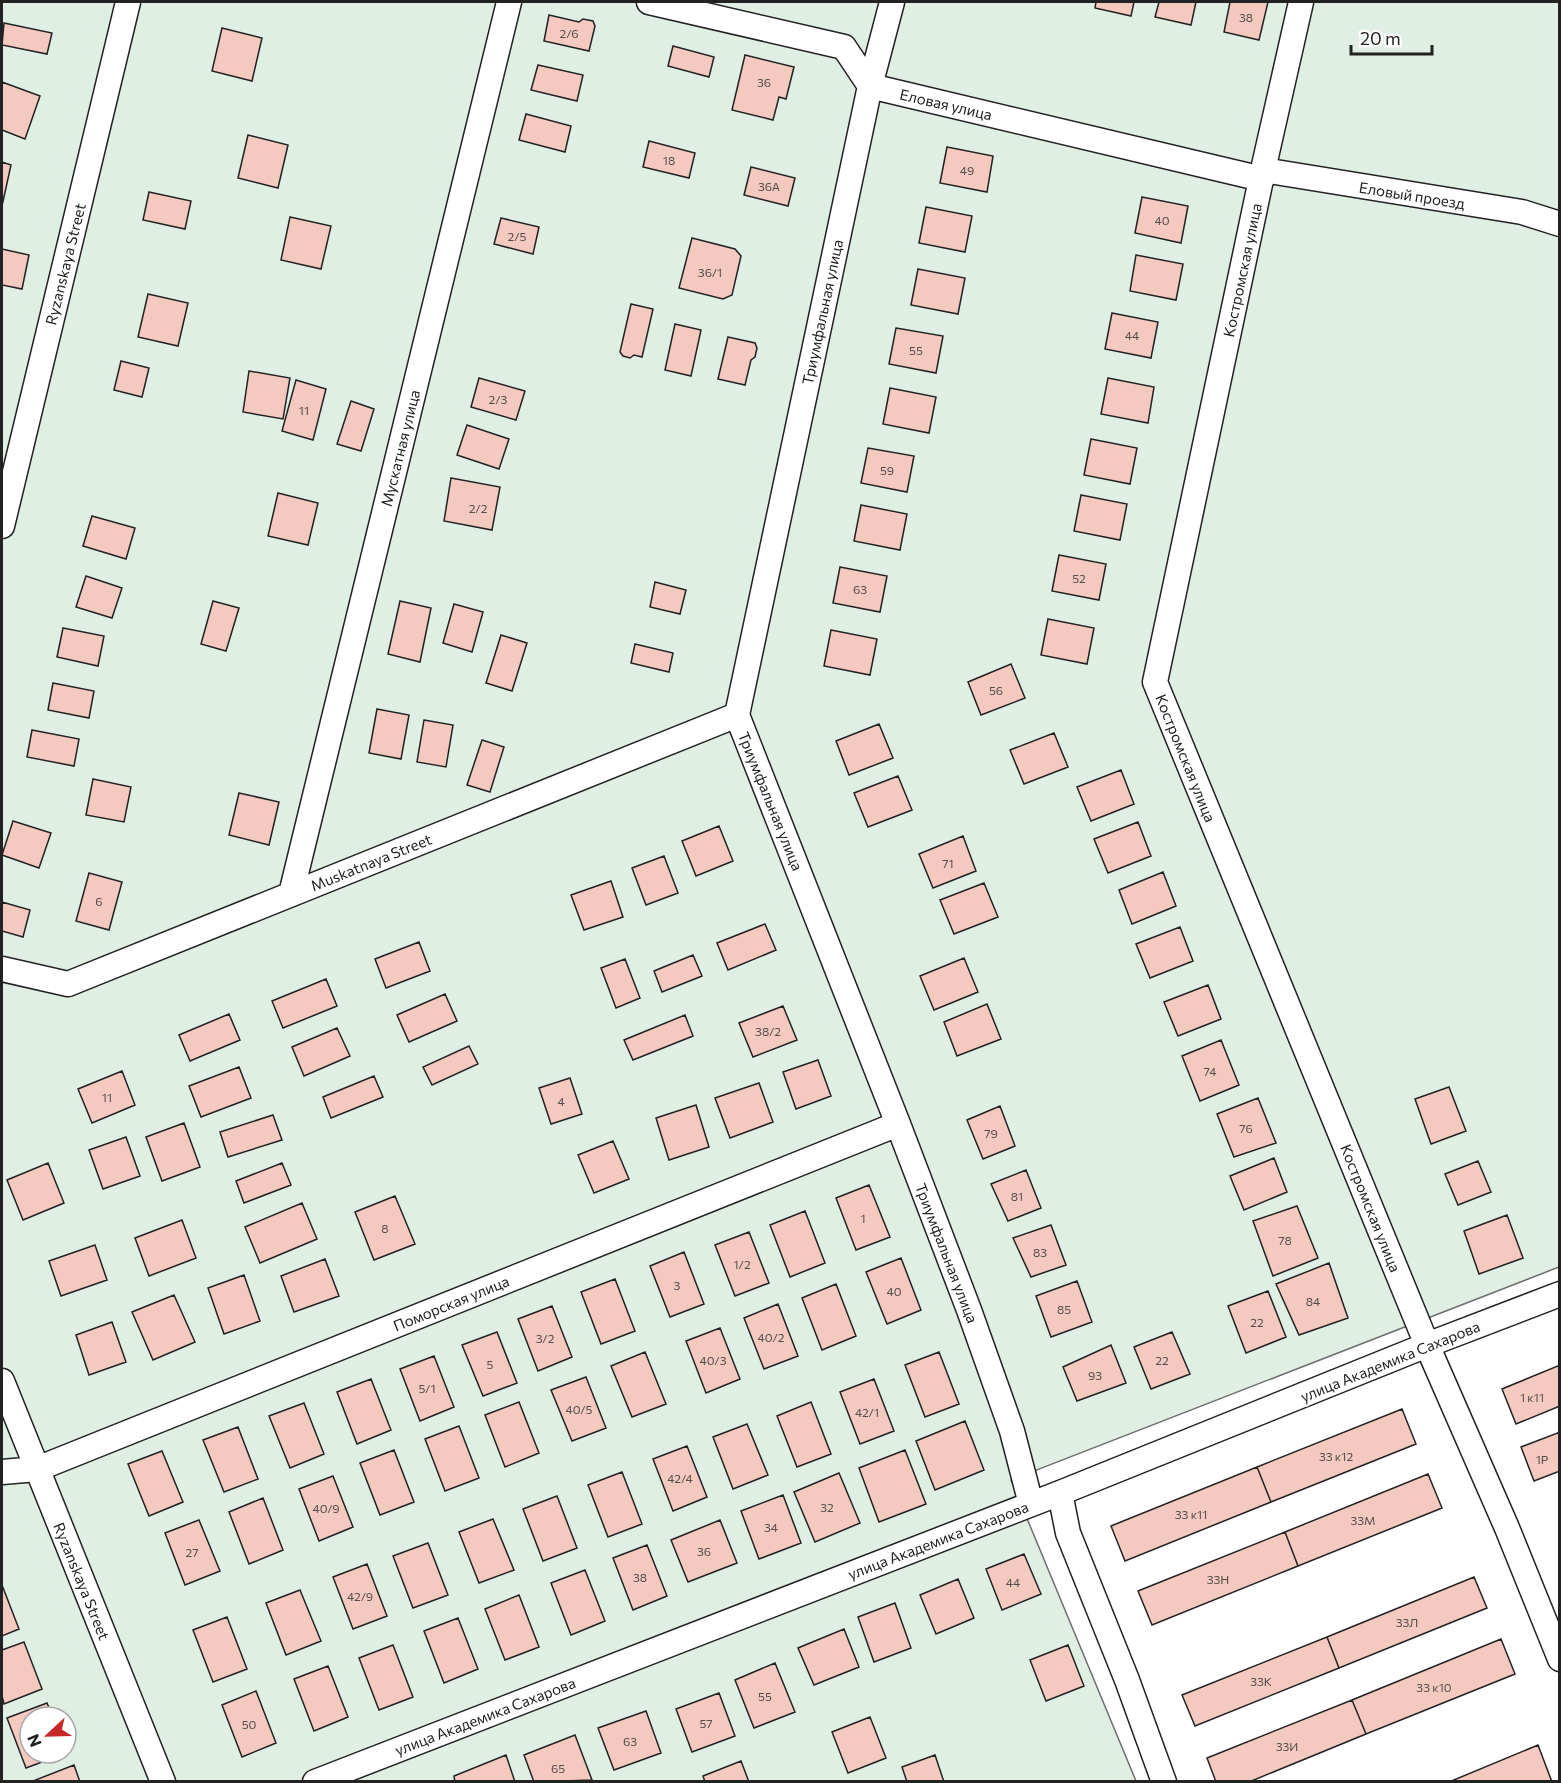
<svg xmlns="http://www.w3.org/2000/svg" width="1561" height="1783" viewBox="0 0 1561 1783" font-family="Commissioner,sans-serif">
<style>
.green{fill:#e0efe3;stroke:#6f6f6f;stroke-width:1.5;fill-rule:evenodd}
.building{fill:#f3c9c0;stroke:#222;stroke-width:1.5}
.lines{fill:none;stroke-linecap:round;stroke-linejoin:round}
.street-casing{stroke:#222;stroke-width:27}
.street{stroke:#fff;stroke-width:24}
.labels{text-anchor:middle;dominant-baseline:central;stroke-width:4.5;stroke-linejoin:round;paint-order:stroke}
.number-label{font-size:12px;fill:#564c4a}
.street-label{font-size:15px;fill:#222;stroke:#fff}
</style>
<rect width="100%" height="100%" fill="#fff"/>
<path class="green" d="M 2,2 L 1559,2 L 1559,1267 L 1011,1480 L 1136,1781 L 2,1782 ZM 30,1717 L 66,1717 L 66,1753 L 30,1753 Z"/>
<path class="building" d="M 1096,2 L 1134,2 L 1131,16 L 1095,8 Z
M 1159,2 L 1196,2 L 1191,25 L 1155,17 Z
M 1230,2 L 1268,2 L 1259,40 L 1224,32 Z
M 549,15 L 579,22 L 583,19 L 593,21 L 595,26 L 589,51 L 544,41 Z
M 4,23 L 52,33 L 47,54 L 2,45 Z
M 222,28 L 262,38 L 252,81 L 212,71 Z
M 673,46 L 714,57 L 709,77 L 668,66 Z
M 745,55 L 794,67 L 786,99 L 779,97 L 773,120 L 732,110 Z
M 538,65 L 583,75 L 577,101 L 531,90 Z
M 2,82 L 40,96 L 25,139 L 2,130 Z
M 526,114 L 571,126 L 565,152 L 519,140 Z
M 248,135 L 288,145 L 278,188 L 238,178 Z
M 649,141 L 695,153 L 689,178 L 643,167 Z
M 947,147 L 993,156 L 987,192 L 940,183 Z
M 2,162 L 11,165 L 2,206 Z
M 751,167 L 795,178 L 788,206 L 744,195 Z
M 149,192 L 191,201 L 185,229 L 143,220 Z
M 1142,197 L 1188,206 L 1181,243 L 1135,233 Z
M 926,207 L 972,216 L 965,252 L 919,243 Z
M 290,217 L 331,226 L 321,269 L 281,260 Z
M 501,218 L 539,227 L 533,254 L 494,244 Z
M 692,238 L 735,249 L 741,256 L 732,295 L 723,299 L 679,288 Z
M 2,249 L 29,255 L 22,289 L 2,285 Z
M 1136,255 L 1183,264 L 1176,300 L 1130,291 Z
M 918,269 L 965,278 L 958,314 L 911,305 Z
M 148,294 L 188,303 L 178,346 L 138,337 Z
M 631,304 L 653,309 L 642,357 L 634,355 L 630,358 L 623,356 L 620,352 Z
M 1112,313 L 1158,322 L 1151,358 L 1105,349 Z
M 675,324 L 701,330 L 691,376 L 665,370 Z
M 896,328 L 943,336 L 936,373 L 889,364 Z
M 728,337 L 755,343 L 757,348 L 755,357 L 751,360 L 745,385 L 718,379 Z
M 121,361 L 149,368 L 142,397 L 114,390 Z
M 249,371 L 290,378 L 283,419 L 243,412 Z
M 479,378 L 525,391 L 516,420 L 471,407 Z
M 1108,378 L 1154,387 L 1148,423 L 1101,414 Z
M 296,380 L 326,389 L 313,440 L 282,431 Z
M 890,388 L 936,397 L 929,433 L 883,424 Z
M 351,401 L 374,409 L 361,451 L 337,444 Z
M 467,425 L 509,439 L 499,469 L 457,455 Z
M 1091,439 L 1137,448 L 1130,484 L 1084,475 Z
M 868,448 L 914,456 L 907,492 L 861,483 Z
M 451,478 L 500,487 L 492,530 L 444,521 Z
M 278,493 L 318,503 L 308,545 L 268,536 Z
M 1081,495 L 1127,504 L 1120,540 L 1074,531 Z
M 861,505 L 907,514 L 900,550 L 854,541 Z
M 92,516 L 135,528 L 126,559 L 83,546 Z
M 1059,555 L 1106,564 L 1099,600 L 1052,591 Z
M 840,567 L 887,576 L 880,612 L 833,603 Z
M 86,576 L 122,588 L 112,618 L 76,607 Z
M 655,582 L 686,590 L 680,614 L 650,607 Z
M 213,601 L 239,608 L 226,651 L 201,644 Z
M 400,601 L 431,608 L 420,662 L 388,654 Z
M 454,604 L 483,612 L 472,652 L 443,643 Z
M 1048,619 L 1094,628 L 1087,664 L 1041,655 Z
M 63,628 L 104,636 L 98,666 L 57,657 Z
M 831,630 L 877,639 L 870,675 L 824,666 Z
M 501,635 L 527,643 L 512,691 L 486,683 Z
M 635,644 L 673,653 L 669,672 L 631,663 Z
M 1011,664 L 1025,698 L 981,715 L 968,682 Z
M 53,683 L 94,691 L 89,718 L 48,710 Z
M 377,709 L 409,715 L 401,759 L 369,753 Z
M 424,720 L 453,725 L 446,767 L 417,762 Z
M 879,724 L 893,758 L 849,775 L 836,741 Z
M 32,730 L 79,739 L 74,766 L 27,757 Z
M 1054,733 L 1068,767 L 1024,784 L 1010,750 Z
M 482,740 L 504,747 L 490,792 L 467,785 Z
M 1121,770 L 1134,804 L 1091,821 L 1077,787 Z
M 898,776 L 912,810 L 868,827 L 854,793 Z
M 93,779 L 131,787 L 124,822 L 86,815 Z
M 239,793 L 279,802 L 269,845 L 229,835 Z
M 13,821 L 51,833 L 39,868 L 2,855 Z
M 1138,822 L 1151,856 L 1108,873 L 1094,839 Z
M 719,826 L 733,861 L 696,876 L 682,841 Z
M 963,836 L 976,871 L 933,888 L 919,854 Z
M 664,856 L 678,893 L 646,905 L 632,868 Z
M 1163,872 L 1176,906 L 1132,924 L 1119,890 Z
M 89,873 L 122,882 L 109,930 L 76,921 Z
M 611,881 L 623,917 L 584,930 L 571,895 Z
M 984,883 L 998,917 L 954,934 L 940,900 Z
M 2,902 L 30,910 L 23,937 L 2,931 Z
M 765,924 L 776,950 L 728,970 L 717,943 Z
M 1180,927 L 1193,961 L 1150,978 L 1136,944 Z
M 419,942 L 430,971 L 386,988 L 375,959 Z
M 693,955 L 702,976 L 662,992 L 654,971 Z
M 964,958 L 978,992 L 934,1010 L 920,976 Z
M 625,959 L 640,998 L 616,1008 L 601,968 Z
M 326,979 L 337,1006 L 283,1028 L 272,1001 Z
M 1208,985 L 1221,1019 L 1178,1036 L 1164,1002 Z
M 445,994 L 457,1021 L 409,1042 L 397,1015 Z
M 987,1004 L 1001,1039 L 957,1056 L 944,1022 Z
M 783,1006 L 797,1040 L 753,1057 L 739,1023 Z
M 229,1014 L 240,1040 L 190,1061 L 179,1035 Z
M 685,1015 L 693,1036 L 633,1060 L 624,1040 Z
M 337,1028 L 350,1056 L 304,1076 L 292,1047 Z
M 1221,1040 L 1239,1085 L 1200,1101 L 1182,1056 Z
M 469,1046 L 478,1064 L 432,1085 L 423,1067 Z
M 818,1060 L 831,1096 L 796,1109 L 783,1072 Z
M 239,1067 L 251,1098 L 201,1117 L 189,1086 Z
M 122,1071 L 135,1105 L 92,1123 L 78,1089 Z
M 374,1076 L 383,1097 L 331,1118 L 323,1097 Z
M 570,1078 L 582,1114 L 551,1124 L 539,1088 Z
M 759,1083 L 773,1122 L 730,1138 L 715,1098 Z
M 1449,1087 L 1466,1131 L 1431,1144 L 1415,1099 Z
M 1258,1098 L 1276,1143 L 1234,1157 L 1217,1114 Z
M 696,1105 L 709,1147 L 669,1160 L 656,1118 Z
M 1000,1106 L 1015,1146 L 983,1159 L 967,1120 Z
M 273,1115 L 282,1140 L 228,1157 L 220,1132 Z
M 184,1123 L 200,1167 L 162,1181 L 146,1137 Z
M 126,1137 L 140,1176 L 103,1189 L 89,1150 Z
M 613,1141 L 629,1179 L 594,1193 L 578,1155 Z
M 1274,1158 L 1287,1192 L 1244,1210 L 1230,1176 Z
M 1478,1161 L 1491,1192 L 1458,1205 L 1445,1174 Z
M 48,1163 L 64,1203 L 23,1220 L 7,1180 Z
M 282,1163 L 291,1185 L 244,1203 L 236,1181 Z
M 1026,1170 L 1041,1208 L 1008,1221 L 991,1184 Z
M 869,1185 L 890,1237 L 856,1250 L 836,1198 Z
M 395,1196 L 415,1244 L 374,1260 L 355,1212 Z
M 302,1203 L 317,1239 L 260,1263 L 245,1227 Z
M 1297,1206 L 1318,1258 L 1273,1276 L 1253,1221 Z
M 805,1211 L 825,1263 L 790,1277 L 770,1225 Z
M 1507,1215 L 1523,1258 L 1479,1274 L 1464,1231 Z
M 182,1220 L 196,1258 L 149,1276 L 135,1238 Z
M 1051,1225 L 1066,1265 L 1031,1277 L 1013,1238 Z
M 749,1232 L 769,1283 L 735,1296 L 715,1245 Z
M 95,1245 L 107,1280 L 61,1296 L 49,1261 Z
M 684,1252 L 704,1304 L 670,1317 L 650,1266 Z
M 901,1258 L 921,1310 L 887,1324 L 866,1272 Z
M 325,1259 L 339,1296 L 294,1312 L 281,1276 Z
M 1329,1263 L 1348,1318 L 1299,1335 L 1276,1284 Z
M 244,1275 L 260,1321 L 224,1334 L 208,1288 Z
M 615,1279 L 635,1331 L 601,1344 L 581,1292 Z
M 1077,1281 L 1092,1322 L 1051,1337 L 1036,1296 Z
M 836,1284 L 856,1336 L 822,1350 L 802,1298 Z
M 1268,1291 L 1286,1337 L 1246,1353 L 1228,1306 Z
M 174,1295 L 195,1342 L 153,1360 L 132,1312 Z
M 778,1304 L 798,1356 L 764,1369 L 744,1318 Z
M 552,1306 L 572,1357 L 538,1371 L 518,1319 Z
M 112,1322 L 126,1362 L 89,1375 L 76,1335 Z
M 720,1328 L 740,1379 L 706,1393 L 686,1341 Z
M 497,1332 L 517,1383 L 483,1396 L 462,1345 Z
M 1172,1332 L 1190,1374 L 1151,1389 L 1134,1347 Z
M 1111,1345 L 1126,1383 L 1077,1401 L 1063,1367 Z
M 645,1352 L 666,1404 L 632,1417 L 611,1366 Z
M 939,1352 L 959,1404 L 925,1417 L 905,1365 Z
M 434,1356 L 454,1407 L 420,1421 L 400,1369 Z
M 1560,1365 L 1560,1406 L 1516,1424 L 1502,1389 Z
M 586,1377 L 606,1428 L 572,1441 L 551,1390 Z
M 371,1379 L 391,1430 L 357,1444 L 337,1392 Z
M 874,1379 L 894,1431 L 860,1444 L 840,1392 Z
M 519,1402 L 539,1453 L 505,1467 L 485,1415 Z
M 811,1402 L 831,1454 L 797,1467 L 777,1416 Z
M 304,1403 L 324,1454 L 290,1468 L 269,1416 Z
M 1402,1409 L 1416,1444 L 1271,1502 L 1257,1467 Z
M 965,1421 L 984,1470 L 935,1490 L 916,1441 Z
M 747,1424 L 768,1475 L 733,1489 L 713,1437 Z
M 459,1426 L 479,1478 L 445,1491 L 425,1439 Z
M 238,1427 L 258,1479 L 224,1492 L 203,1440 Z
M 1560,1432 L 1560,1471 L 1534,1481 L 1521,1447 Z
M 687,1446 L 707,1497 L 673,1511 L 653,1459 Z
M 394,1450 L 414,1502 L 380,1515 L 360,1463 Z
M 905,1450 L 926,1504 L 879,1522 L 859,1468 Z
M 162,1451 L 183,1502 L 149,1516 L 128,1464 Z
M 1257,1467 L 1271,1502 L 1125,1561 L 1111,1526 Z
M 622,1472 L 642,1524 L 608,1537 L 588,1485 Z
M 839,1473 L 860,1523 L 815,1542 L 794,1492 Z
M 1428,1474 L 1442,1508 L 1298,1566 L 1285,1532 Z
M 333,1476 L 353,1527 L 319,1541 L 299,1489 Z
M 783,1495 L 801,1543 L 759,1559 L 741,1511 Z
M 557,1496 L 577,1548 L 543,1561 L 523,1509 Z
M 263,1498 L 283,1550 L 249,1564 L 229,1512 Z
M 493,1519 L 514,1570 L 479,1583 L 459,1532 Z
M 199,1520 L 220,1571 L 185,1585 L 165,1533 Z
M 720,1520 L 737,1563 L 688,1582 L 671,1540 Z
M 1285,1532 L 1298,1566 L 1152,1625 L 1138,1591 Z
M 428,1543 L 448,1595 L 413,1608 L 393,1556 Z
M 647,1545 L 667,1596 L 633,1610 L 613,1558 Z
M 1024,1554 L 1041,1594 L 1002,1610 L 986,1569 Z
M 367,1564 L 387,1616 L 353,1629 L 333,1577 Z
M 585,1570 L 605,1621 L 571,1635 L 551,1583 Z
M 1474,1577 L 1487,1608 L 1339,1668 L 1327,1637 Z
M 958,1579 L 974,1618 L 936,1634 L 920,1595 Z
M 2,1585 L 19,1629 L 2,1636 Z
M 300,1590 L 321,1641 L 286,1655 L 266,1603 Z
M 519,1595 L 539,1647 L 505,1660 L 485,1609 Z
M 895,1603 L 911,1648 L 874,1662 L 858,1617 Z
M 227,1617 L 247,1669 L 213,1682 L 193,1630 Z
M 458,1618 L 478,1669 L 444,1683 L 424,1631 Z
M 844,1629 L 859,1667 L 814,1685 L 798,1648 Z
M 1327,1637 L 1339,1668 L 1195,1726 L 1182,1695 Z
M 1501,1639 L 1515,1674 L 1366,1734 L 1352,1700 Z
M 24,1642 L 42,1689 L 4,1704 L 2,1696 L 2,1650 Z
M 393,1645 L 413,1697 L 379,1710 L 359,1658 Z
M 1068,1645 L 1084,1686 L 1046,1701 L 1030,1660 Z
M 775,1663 L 795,1712 L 754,1728 L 735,1680 Z
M 328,1666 L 348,1717 L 314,1731 L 294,1679 Z
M 256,1691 L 276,1743 L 242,1757 L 222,1705 Z
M 719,1693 L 735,1736 L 692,1752 L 676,1709 Z
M 1352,1700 L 1366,1734 L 1249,1782 L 1216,1782 L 1207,1758 Z
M 47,1703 L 53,1717 L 30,1717 L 30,1753 L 66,1753 L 26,1768 L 7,1718 Z
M 646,1711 L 661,1753 L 614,1770 L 598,1728 Z
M 870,1717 L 886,1758 L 848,1773 L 832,1732 Z
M 575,1735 L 592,1780 L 534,1782 L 524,1755 Z
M 1538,1745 L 1552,1782 L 1449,1782 Z
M 506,1755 L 515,1782 L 455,1782 L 454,1776 Z
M 935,1755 L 944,1782 L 907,1782 L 902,1767 Z
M 741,1761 L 749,1782 L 705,1782 L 703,1776 Z
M 74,1765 L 80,1782 L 34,1782 L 33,1781 Z"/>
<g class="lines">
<defs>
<path id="street" d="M 649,2 L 844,47 L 870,86 L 1262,179
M 892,2 L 870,86 L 737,715 L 898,1124 L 969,1310 L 1012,1431 L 1031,1504
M 1301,2 L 1263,170 L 1155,682 L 1427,1345 L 1507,1528 L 1560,1659
M 1263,170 L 1522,212 L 1560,224
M 2,526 L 128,2
M 291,894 L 509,2
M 2,969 L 68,984 L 737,715
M 2,1381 L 163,1782
M 2,1472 L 37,1469 L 898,1124
M 1060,1493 L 1068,1533 L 1127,1680 L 1164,1782
M 315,1782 L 1060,1493 L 1427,1345 L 1560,1294"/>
</defs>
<use href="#street" class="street-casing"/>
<use href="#street" class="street"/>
</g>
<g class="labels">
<g class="number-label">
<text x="1246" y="17">38</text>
<text x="569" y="33">2/6</text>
<text x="764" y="82">36</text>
<text x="669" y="160">18</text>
<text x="967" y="170">49</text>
<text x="769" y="186">36А</text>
<text x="1162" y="220">40</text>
<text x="517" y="236">2/5</text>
<text x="710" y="272">36/1</text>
<text x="1132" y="335">44</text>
<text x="916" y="350">55</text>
<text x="498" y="399">2/3</text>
<text x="304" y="410">11</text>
<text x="887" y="470">59</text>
<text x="478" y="508">2/2</text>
<text x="1079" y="578">52</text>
<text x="860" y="589">63</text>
<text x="996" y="690">56</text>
<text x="948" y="863">71</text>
<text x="99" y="901">6</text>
<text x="768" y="1031">38/2</text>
<text x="1210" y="1071">74</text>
<text x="107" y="1097">11</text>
<text x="561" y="1101">4</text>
<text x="1246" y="1128">76</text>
<text x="991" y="1133">79</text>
<text x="1017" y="1196">81</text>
<text x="863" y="1218">1</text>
<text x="385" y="1228">8</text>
<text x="1285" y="1240">78</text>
<text x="1040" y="1252">83</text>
<text x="742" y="1264">1/2</text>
<text x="677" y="1285">3</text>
<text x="894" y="1291">40</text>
<text x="1313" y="1301">84</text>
<text x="1064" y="1309">85</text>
<text x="1257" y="1322">22</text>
<text x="771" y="1337">40/2</text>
<text x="545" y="1338">3/2</text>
<text x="713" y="1360">40/3</text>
<text x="1162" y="1360">22</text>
<text x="490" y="1364">5</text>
<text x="1095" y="1375">93</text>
<text x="427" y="1388">5/1</text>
<text x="1532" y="1397">1 к11</text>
<text x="579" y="1409">40/5</text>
<text x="867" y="1412">42/1</text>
<text x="1336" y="1456">33 к12</text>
<text x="1542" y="1459">1Р</text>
<text x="680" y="1478">42/4</text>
<text x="827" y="1507">32</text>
<text x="326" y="1508">40/9</text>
<text x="1191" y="1514">33 к11</text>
<text x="1363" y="1520">33М</text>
<text x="771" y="1527">34</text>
<text x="704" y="1551">36</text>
<text x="192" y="1552">27</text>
<text x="640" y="1577">38</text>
<text x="1218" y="1579">33Н</text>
<text x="1013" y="1582">44</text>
<text x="360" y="1596">42/9</text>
<text x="1407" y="1622">33Л</text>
<text x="1261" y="1681">33К</text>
<text x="1434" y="1687">33 к10</text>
<text x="765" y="1696">55</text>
<text x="706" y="1723">57</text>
<text x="249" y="1724">50</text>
<text x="630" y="1741">63</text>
<text x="1287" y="1746">33И</text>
<text x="558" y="1768">65</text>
</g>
<g class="street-label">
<text transform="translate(946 104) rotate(13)">Еловая улица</text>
<text transform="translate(1412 195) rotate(9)">Еловый проезд</text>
<text transform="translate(65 264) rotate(-76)">Ryzanskaya Street</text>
<text transform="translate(1242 270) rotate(-78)">Костромская улица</text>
<text transform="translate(822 312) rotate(-78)">Триумфальная улица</text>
<text transform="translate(400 448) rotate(-76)">Мускатная улица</text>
<text transform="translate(1186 758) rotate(68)">Костромская улица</text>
<text transform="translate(771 801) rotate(68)">Триумфальная улица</text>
<text transform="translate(371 862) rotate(-22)">Muskatnaya Street</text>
<text transform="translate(1371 1208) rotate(68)">Костромская улица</text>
<text transform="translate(947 1253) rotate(69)">Триумфальная улица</text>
<text transform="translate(451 1303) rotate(-22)">Поморская улица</text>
<text transform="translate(1390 1361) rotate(-22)">улица Академика Сахарова</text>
<text transform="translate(938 1540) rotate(-21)">улица Академика Сахарова</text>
<text transform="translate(82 1581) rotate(68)">Ryzanskaya Street</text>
<text transform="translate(485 1716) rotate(-21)">улица Академика Сахарова</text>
</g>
</g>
<rect width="1561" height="1783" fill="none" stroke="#222222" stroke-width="6"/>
<g transform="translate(48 1735) rotate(248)"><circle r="28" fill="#ffffff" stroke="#a7a7a7" stroke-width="1.5"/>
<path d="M0-4.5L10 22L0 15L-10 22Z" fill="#c62828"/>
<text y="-9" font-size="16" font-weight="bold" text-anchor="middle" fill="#222222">N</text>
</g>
<path d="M1351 45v9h81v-9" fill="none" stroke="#222222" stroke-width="3"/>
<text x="1360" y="45" font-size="18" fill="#222222" stroke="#ffffff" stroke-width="4.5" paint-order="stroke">20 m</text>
</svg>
